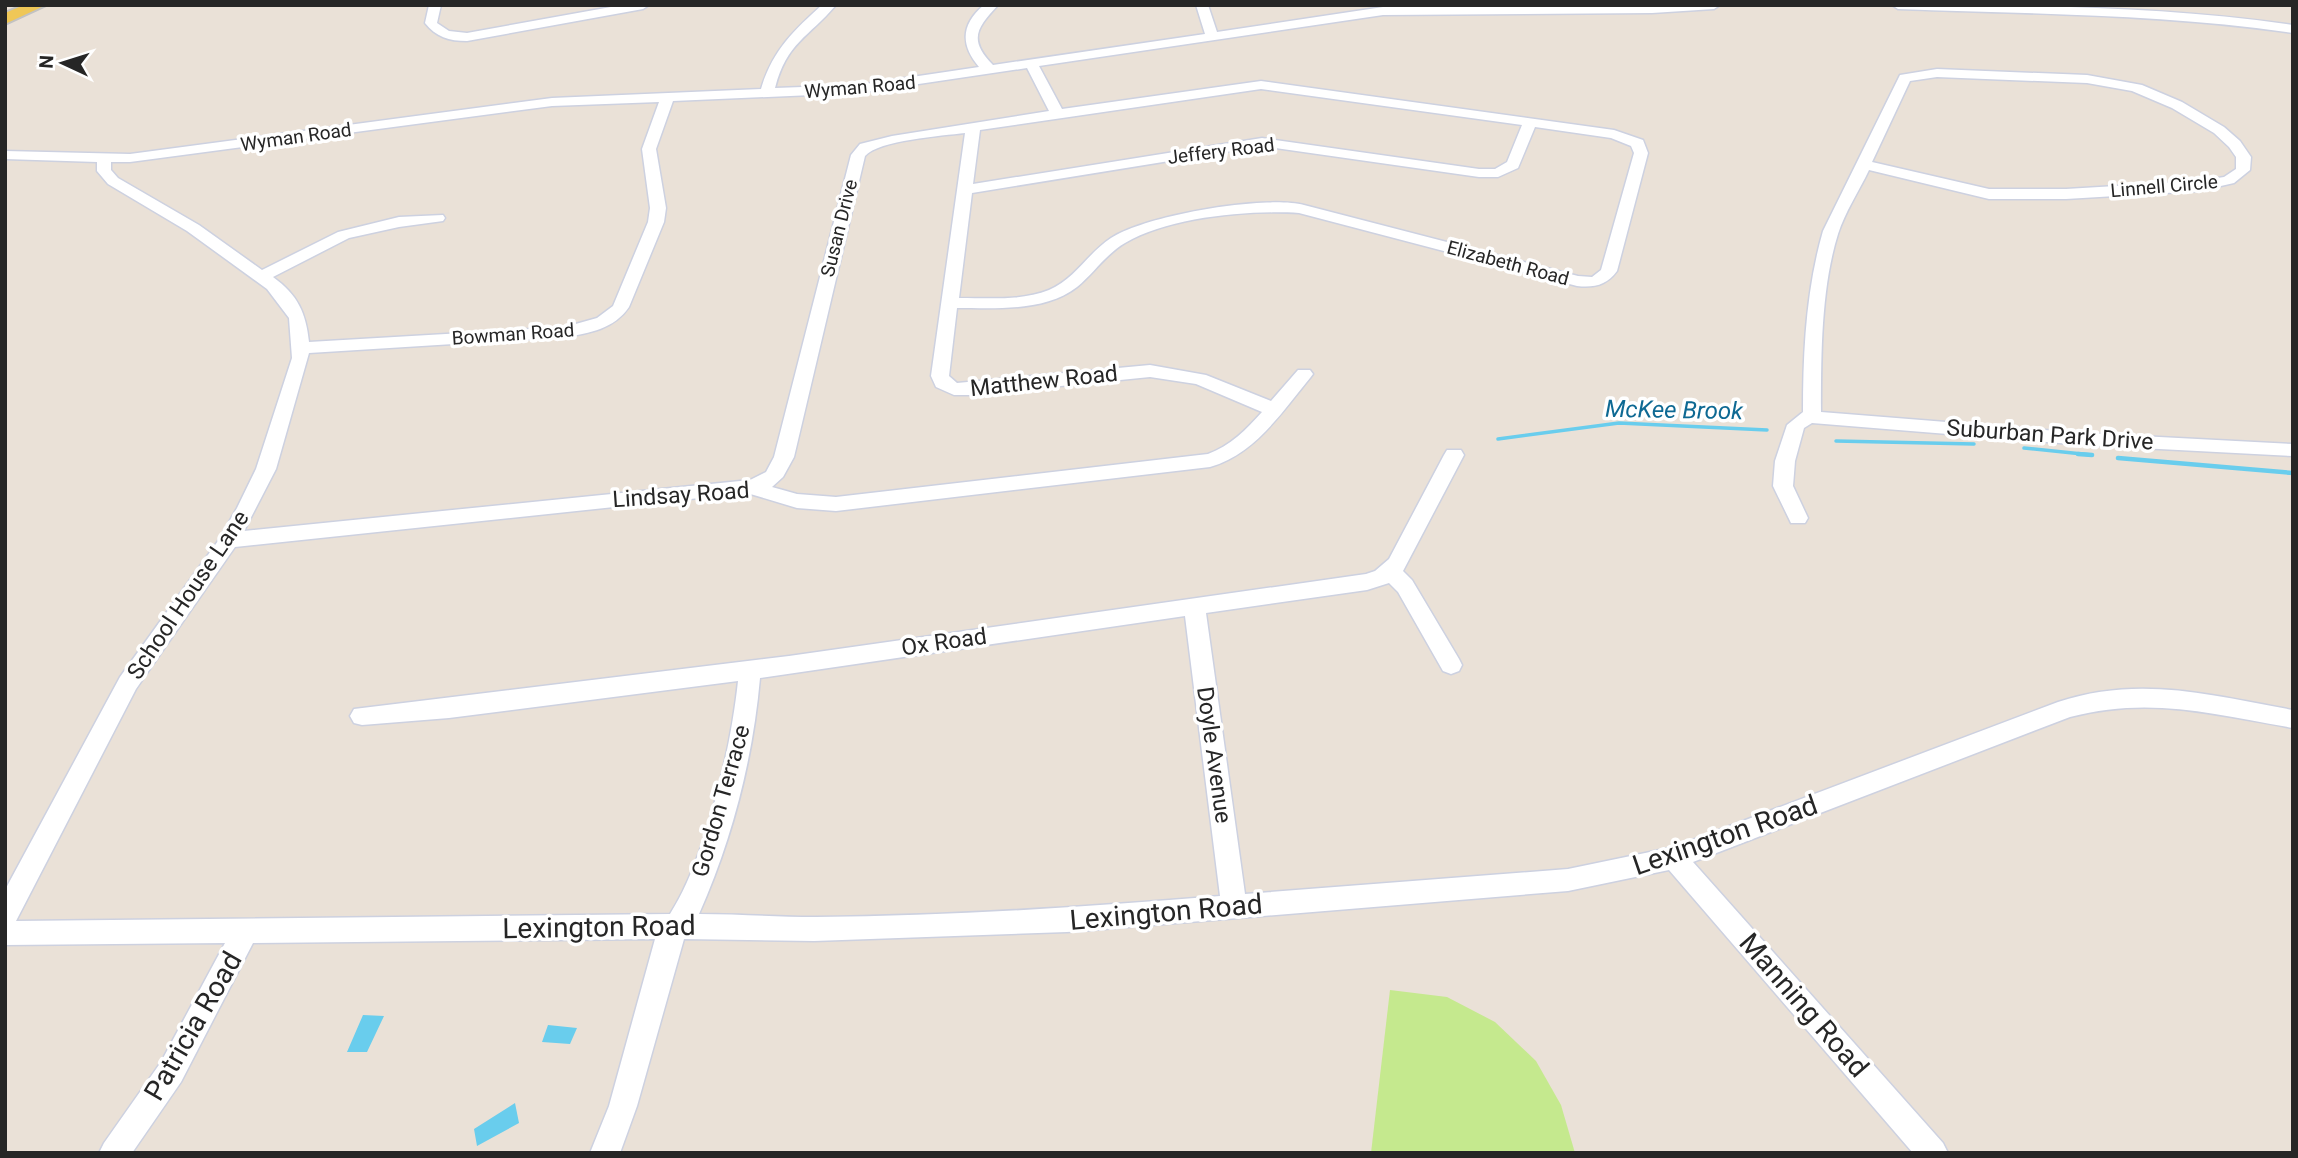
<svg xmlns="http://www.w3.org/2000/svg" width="2298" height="1158" viewBox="0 0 2298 1158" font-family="Roboto,sans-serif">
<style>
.pitch{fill:#c5e98e}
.water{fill:#69cded}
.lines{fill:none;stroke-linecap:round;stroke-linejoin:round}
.stream-far1{stroke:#69cded;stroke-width:3.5}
.stream{stroke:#69cded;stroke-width:4.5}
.minor-casing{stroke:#cdd1e0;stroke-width:3}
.major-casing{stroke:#c2c2c2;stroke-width:4}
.minor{fill:#fff;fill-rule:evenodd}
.major{fill:#efc757;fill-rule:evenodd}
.labels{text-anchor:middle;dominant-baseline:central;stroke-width:7;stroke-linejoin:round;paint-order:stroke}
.far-street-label{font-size:19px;fill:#262626;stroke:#fff}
.street-label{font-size:23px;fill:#262626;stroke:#fff}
.water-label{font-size:24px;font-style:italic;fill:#0e6993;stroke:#fff}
.near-street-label{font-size:28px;fill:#262626;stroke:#fff}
</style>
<rect width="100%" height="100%" fill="#eae1d7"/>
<path class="pitch" d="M 1390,990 L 1447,997 L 1495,1022 L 1536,1061 L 1561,1105 L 1575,1153 L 1371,1153 Z"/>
<path class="water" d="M 363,1015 L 384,1016 L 367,1052 L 347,1052 Z
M 548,1025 L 577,1028 L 570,1044 L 542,1042 Z
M 515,1103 L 519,1123 L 477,1146 L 474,1129 Z"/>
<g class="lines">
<path class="stream-far1" d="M 1498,439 L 1619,423 L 1767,430
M 1836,441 L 1974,444
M 2024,448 L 2092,455"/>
<path class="stream" d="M 2078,454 L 2092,455
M 2118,458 L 2293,473"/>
<defs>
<path id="minor" d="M 429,5 L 441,5 L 437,23 L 449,31 L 467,33 L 622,5 L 649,5 L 643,9 L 467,41 C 449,41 436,37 425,23 Z
M 822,5 L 836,5 C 808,38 787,42 775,88 L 858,85 L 979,67 C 960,45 961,24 984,5 L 998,5 C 978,27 967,39 993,65 L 1205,34 L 1196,5 L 1208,5 L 1217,32 L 1383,7 L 1720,5 L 1714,9 L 1652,13 L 1383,15 L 1039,66 L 1062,109 L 1261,81 L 1614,130 L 1643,140 L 1648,153 L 1617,271 C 1607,285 1594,288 1577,286 L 1299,213 C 1248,210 1170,217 1125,243 C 1106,254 1094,273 1077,287 C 1045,312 996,308 957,308 L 949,376 L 957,383 L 1150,365 L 1206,375 L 1271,401 L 1298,370 L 1310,370 L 1313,374 L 1310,378 C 1282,412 1255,454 1210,467 L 836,511 L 797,508 L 747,493 L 235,547 L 136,689 L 16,921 L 670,914 C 706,858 731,748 738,681 L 449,718 L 362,725 L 354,723 L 350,716 L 354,709 L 789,656 L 1366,574 L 1375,571 L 1389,559 L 1444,455 L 1447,450 L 1461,450 L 1464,455 L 1403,571 L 1412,580 L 1459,659 L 1462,665 L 1459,671 L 1451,674 L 1443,671 L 1398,592 L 1389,583 L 1367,590 L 1206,613 L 1245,894 L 1568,869 L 1674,847 L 2058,702 C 2139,675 2211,695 2293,710 L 2293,728 C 2214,714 2149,696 2070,717 L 1693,862 L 1943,1143 L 1948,1153 L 1913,1153 L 1669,870 L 1568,891 L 1067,932 L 814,941 L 684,939 L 637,1106 L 620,1153 L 590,1153 L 609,1106 L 655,939 L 253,943 L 181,1082 L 132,1153 L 99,1153 L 104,1143 L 161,1062 L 225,943 L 5,945 L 5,890 L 120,677 L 218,541 L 237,508 L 256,469 L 292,358 L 289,318 L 267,289 L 187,231 L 108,184 L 97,171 L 97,162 L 5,159 L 5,151 L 130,154 L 552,98 L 761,89 C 772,51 794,30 822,5 ZM 1027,68 L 1049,111 L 892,136 L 860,144 L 851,155 L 774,457 L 766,472 L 750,480 L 244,531 L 276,469 L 309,353 L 565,337 C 590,333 614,329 629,307 L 664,222 L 666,208 L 656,149 L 673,101 L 858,93 ZM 1261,89 L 1522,125 L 1507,162 L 1495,169 L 1479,169 L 1262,138 L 973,184 L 980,130 ZM 659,102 L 642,149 L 650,208 L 648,222 L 613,306 L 597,318 L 565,327 L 309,342 C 306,313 298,295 273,277 L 349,238 L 399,227 L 443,221 L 445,218 L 443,215 L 399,217 L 338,232 L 262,270 L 199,225 L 118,178 L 111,170 L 111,162 L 130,162 L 552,106 ZM 1535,127 L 1611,138 L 1631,146 L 1634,153 L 1601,270 L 1592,277 L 1578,276 L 1304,205 C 1264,195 1146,215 1111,238 C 1088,253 1075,279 1049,290 C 1022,301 988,298 959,298 L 972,193 L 1262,146 L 1479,177 L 1498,177 L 1518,168 ZM 965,133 L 931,376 L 936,387 L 954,395 L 970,395 L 1150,377 L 1196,384 L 1262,412 C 1247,429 1230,446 1208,454 L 836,497 L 797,494 L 772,487 L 783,477 L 794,457 L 865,156 C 879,140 942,136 965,133 ZM 1185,616 L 1220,896 C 1086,907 951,916 816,917 C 777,917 738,914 699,914 C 732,840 753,758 760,678 Z
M 1892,5 C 2024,5 2162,6 2293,25 L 2293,33 C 2163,14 2029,14 1898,9 Z
M 1937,69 L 2087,75 L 2142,85 L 2182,102 L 2224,127 L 2240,141 L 2251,157 L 2250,170 L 2234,183 L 2199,191 L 2066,199 L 1989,199 L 1869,170 C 1859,191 1845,212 1838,234 C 1821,288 1821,355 1821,412 L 2083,433 L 2293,444 L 2293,456 L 2083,445 L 1812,423 L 1804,428 L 1795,461 L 1793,486 L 1808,518 L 1805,523 L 1791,523 L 1773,486 L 1775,461 L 1787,425 L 1803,412 C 1803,352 1806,290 1823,231 L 1900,75 ZM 1937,77 L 2087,83 L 2132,91 L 2172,108 L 2214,133 L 2229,147 L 2236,157 L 2236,169 L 2224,177 L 2199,181 L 2066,189 L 1989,189 L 1872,162 L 1910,81 Z"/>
<path id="major" d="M 24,5 L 46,5 L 5,24 L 5,13 Z"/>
</defs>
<use href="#minor" class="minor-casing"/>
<use href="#major" class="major-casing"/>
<use href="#minor" class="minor"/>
<use href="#major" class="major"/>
</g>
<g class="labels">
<g class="far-street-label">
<text transform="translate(860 87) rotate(-5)">Wyman Road</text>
<text transform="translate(296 137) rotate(-8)">Wyman Road</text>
<text transform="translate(1221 151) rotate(-7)">Jeffery Road</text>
<text transform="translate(2164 186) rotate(-5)">Linnell Circle</text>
<text transform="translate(839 228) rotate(-76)">Susan Drive</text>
<text transform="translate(1508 263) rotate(15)">Elizabeth Road</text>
<text transform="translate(513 334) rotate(-4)">Bowman Road</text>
</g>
<g class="street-label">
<text transform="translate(1044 381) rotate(-6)">Matthew Road</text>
<text transform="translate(2050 435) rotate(4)">Suburban Park Drive</text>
<text transform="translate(681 495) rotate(-4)">Lindsay Road</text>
<text transform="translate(188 595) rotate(-56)">School House Lane</text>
<text transform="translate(944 642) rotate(-8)">Ox Road</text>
<text transform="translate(1214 755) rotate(82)">Doyle Avenue</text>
<text transform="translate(721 801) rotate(-74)">Gordon Terrace</text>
</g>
<g class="water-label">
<text transform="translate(1674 410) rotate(1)">McKee Brook</text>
</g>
<g class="near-street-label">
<text transform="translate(1725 835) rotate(-19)">Lexington Road</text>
<text transform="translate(1166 912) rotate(-5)">Lexington Road</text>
<text transform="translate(599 927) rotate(-1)">Lexington Road</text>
<text transform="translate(1804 1005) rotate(49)">Manning Road</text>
<text transform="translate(193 1026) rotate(-60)">Patricia Road</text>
</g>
</g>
<rect width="2298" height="1158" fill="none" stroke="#262626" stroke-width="14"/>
<g transform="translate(63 63) rotate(274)" stroke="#ffffff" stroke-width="5" paint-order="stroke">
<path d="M0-5L12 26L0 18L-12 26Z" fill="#262626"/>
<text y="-10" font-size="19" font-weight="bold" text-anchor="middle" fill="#262626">N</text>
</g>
</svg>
